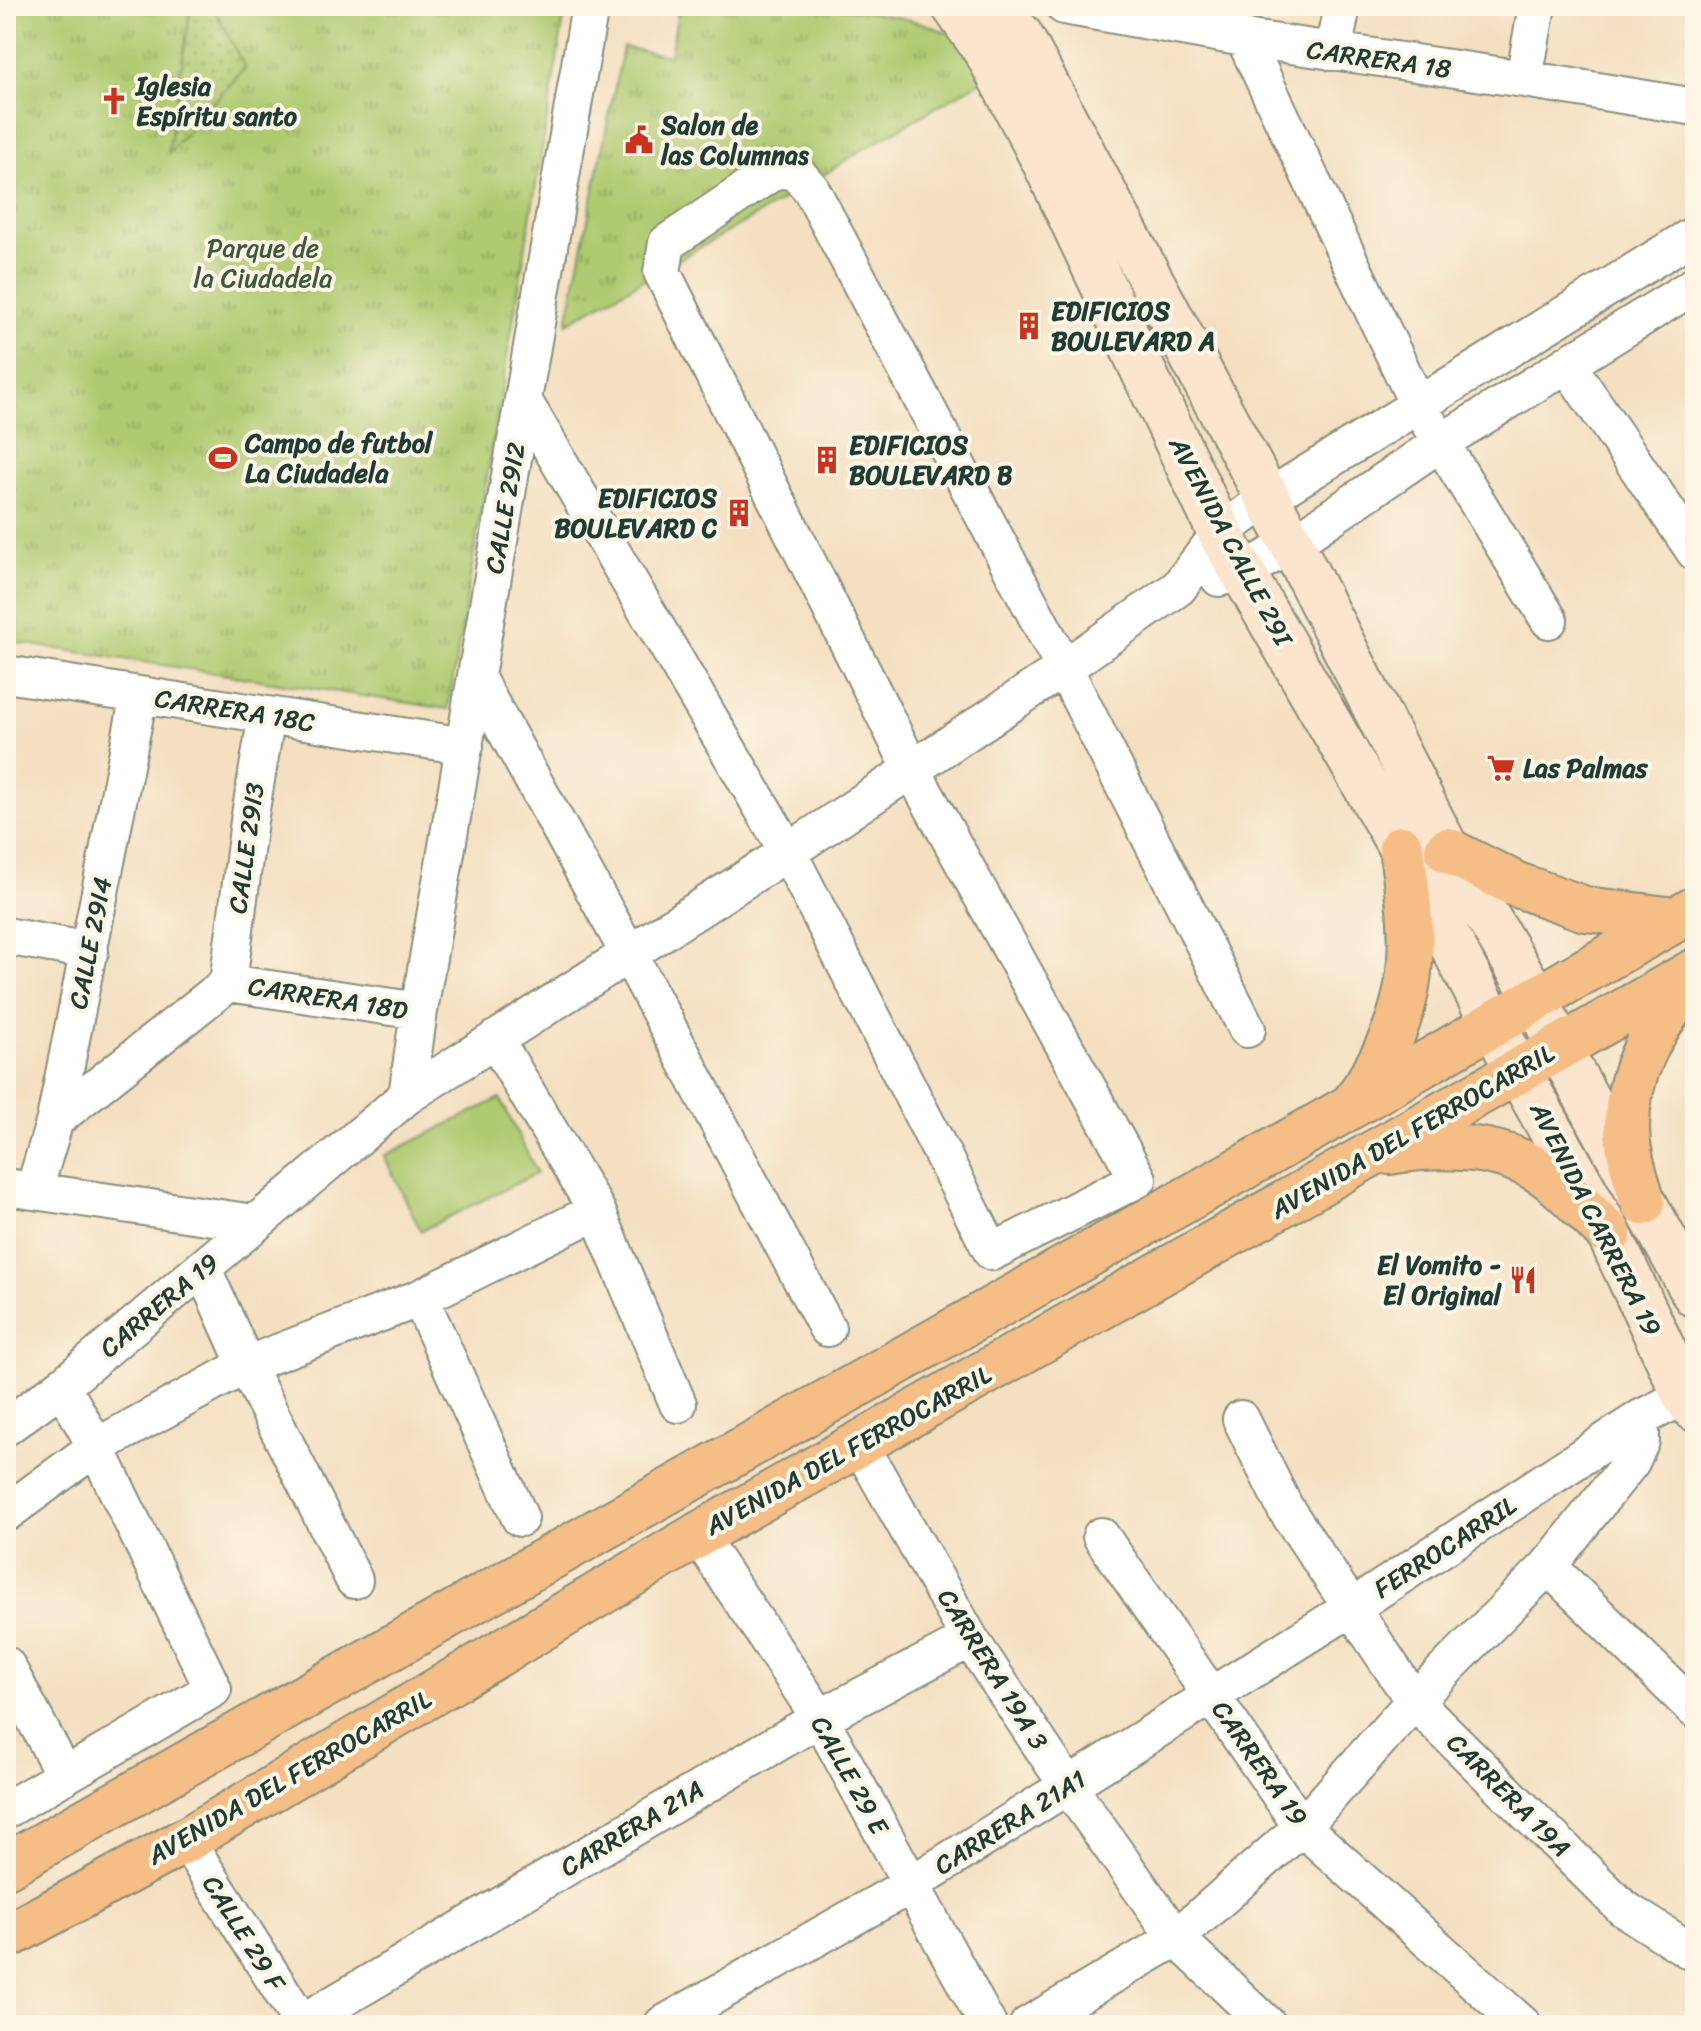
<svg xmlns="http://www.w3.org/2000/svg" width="1701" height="2031" viewBox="0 0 1701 2031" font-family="Sriracha,sans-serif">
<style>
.grass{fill:#afca70;stroke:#678452;stroke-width:2}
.park{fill:url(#park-tufts);stroke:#678452;stroke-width:2}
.garden{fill:url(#garden-dots);stroke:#678452;stroke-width:2}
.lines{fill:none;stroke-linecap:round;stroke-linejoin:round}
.minor-casing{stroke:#8a8e7a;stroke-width:40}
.secondary-casing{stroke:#8a8e7a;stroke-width:48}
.primary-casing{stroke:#8a8e7a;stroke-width:48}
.minor{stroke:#fff;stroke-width:36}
.secondary{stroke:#fbe5cf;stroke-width:44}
.primary{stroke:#f6be87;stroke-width:44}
.labels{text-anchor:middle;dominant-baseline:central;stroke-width:8;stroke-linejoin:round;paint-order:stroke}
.street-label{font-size:26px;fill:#1f3d34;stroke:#fcf5e5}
.poi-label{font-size:26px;font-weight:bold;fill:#1f3d34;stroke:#fcf5e5;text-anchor:start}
.park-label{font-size:26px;fill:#3c5940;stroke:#fcf5e5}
</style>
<defs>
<pattern id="park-tufts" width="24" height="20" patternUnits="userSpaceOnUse" patternTransform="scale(2)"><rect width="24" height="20" fill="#afca70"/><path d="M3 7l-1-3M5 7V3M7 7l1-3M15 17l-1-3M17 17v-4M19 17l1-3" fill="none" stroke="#8ea55d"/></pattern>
<pattern id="garden-dots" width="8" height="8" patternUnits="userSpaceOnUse" patternTransform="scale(2)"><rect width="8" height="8" fill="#afca70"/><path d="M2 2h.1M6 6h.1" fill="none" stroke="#8ea55d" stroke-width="1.8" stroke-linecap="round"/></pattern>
</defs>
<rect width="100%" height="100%" fill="#fcf5e5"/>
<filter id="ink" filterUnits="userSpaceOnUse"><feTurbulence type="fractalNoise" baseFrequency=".0125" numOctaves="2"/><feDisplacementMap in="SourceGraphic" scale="16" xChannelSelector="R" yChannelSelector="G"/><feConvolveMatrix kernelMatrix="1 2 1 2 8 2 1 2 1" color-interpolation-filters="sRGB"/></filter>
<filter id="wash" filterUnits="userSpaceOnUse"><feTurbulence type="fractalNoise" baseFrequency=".006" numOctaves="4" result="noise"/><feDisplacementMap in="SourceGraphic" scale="32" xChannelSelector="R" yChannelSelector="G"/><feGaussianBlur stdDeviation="1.8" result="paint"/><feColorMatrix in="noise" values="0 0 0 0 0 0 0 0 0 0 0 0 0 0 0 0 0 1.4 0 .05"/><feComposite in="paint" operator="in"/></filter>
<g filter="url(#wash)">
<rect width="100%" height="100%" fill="#f4dfc1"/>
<path class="grass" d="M 500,1098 L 537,1173 L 421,1231 L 384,1156 Z"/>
<path class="park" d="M 6,6 L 566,6 L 448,709 L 6,641 Z
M 679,6 C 758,6 902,0 964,42 C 974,49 980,67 987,78 L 862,150 L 799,191 L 567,323 L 623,47 L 670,56 Z"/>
<path class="garden" d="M 191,6 L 213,6 L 245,68 L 168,153 Z"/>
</g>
<g filter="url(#ink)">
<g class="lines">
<defs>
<path id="minor" d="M 1064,6 L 1244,38 L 1524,79 L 1695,107
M 1244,38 L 1418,405 L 1549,620
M 1333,52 L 1342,6
M 1524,79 L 1537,6
M 1567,364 L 1695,552
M 523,400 L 788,852 L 992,1252 L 1138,1179 L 911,768 L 662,272 L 667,243 L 777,169 L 796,172 L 811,189 L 1064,668 L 1247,1029
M 1219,578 L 1244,571 L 1292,544 L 1440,443 L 1695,285
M 6,674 L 465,746
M 476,677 L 628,952 L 827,1328
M 6,936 L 90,951
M 228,983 L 249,821 L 267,715
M 495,1039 L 597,1211 L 678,1404
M 407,1096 L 419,1011 L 590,6
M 55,1120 L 228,983 L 419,1011
M 6,1187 L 254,1223
M 34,1190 L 55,1120 L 139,695
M 203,1269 L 246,1365 L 354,1580
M 420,1298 L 520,1518
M 1241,1419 L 1285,1508 L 1414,1701 L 1623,1908 L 1695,1954
M 6,1427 L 62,1386 L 407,1096 L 788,852 L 1064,668 L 1178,588 L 1220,533 L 1266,499 L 1695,234
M 860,1445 L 970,1639 L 1068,1786 L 1176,1938 L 1268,2025
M 6,1513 L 96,1447 L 246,1365 L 420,1298 L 597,1211
M 698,1535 L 820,1718 L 988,2025
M 1101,1536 L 1302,1827 L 1523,2025
M 1548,1566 L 1695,1710
M 6,1665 L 65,1776
M 6,1810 L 213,1689 L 96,1447 L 62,1386
M 186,1840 L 303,2025
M 298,2025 L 820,1718 L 970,1639
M 662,2025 L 910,1885 L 1351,1608 L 1641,1418 L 1685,1396
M 1028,2025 L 1176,1938 L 1302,1827 L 1414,1701 L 1548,1566 L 1631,1462 L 1641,1441 L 1641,1418"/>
<path id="secondary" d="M 954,6 L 988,54 L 1045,163 L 1220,533 L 1401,848 L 1518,1071 L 1609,1234 L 1685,1396 L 1695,1409
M 994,6 L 1020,35 L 1292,544 L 1447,850 L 1536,998 L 1559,1048 L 1695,1295"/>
<path id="primary" d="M 1447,850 L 1515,884 L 1585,909 L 1676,920
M 1356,1100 C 1418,1011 1418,951 1401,848
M 1389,1152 C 1445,1143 1509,1144 1555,1182 C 1574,1198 1591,1217 1609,1234
M 1643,1203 C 1638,1183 1630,1163 1628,1143 C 1621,1080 1652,1027 1692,981
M 6,1866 C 418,1631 833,1399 1246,1166 C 1397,1082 1544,992 1695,909
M 6,1937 L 186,1840 L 698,1535 L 1695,971"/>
</defs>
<use href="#minor" class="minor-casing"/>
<use href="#secondary" class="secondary-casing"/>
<use href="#primary" class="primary-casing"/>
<use href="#minor" class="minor"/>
<use href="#secondary" class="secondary"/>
<use href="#primary" class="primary"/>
</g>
</g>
<defs>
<symbol id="church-bare" viewBox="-9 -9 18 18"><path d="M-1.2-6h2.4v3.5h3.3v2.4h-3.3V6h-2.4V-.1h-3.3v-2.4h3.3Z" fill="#c8321e" stroke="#fcf5e5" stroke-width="2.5" paint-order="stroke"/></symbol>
<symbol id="civic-bare" viewBox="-9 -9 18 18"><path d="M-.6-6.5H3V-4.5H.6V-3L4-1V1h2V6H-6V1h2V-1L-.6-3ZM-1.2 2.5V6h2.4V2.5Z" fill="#c8321e" stroke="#fcf5e5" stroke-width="2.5" paint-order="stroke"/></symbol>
<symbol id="building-bare" viewBox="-9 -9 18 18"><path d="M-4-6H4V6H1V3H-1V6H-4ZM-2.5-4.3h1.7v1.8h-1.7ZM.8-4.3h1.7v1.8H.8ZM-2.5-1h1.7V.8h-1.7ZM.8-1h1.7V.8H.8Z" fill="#c8321e" stroke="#fcf5e5" stroke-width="2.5" paint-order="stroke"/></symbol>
<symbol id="stadium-bare" viewBox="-9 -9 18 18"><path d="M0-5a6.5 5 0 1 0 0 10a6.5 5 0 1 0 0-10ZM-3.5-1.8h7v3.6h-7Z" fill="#c8321e" stroke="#fcf5e5" stroke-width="2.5" paint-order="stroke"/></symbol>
<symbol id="supermarket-bare" viewBox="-9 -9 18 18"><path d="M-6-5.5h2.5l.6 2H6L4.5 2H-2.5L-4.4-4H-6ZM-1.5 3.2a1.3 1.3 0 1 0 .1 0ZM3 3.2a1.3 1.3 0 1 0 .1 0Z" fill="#c8321e" stroke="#fcf5e5" stroke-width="2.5" paint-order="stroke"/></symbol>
<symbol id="restaurant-bare" viewBox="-9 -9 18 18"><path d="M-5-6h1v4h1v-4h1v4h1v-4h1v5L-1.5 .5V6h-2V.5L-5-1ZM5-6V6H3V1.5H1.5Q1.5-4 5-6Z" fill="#c8321e" stroke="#fcf5e5" stroke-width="2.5" paint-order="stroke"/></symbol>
</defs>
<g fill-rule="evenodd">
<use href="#church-bare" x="94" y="81" width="40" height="40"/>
<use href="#civic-bare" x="619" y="120" width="40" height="40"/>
<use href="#building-bare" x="1009" y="306" width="40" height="40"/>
<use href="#stadium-bare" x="203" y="438" width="40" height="40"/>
<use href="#building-bare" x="807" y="440" width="40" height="40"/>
<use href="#building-bare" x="719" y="493" width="40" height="40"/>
<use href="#supermarket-bare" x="1481" y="748" width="40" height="40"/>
<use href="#restaurant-bare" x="1503" y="1260" width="40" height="40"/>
</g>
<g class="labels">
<g class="street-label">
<text transform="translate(1379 59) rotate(8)">CARRERA 18</text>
<text transform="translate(505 508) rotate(-80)">CALLE 29I2</text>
<text transform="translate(1231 541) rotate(62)">AVENIDA CALLE 29I</text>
<text transform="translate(235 710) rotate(9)">CARRERA 18C</text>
<text transform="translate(246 848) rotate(-82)">CALLE 29I3</text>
<text transform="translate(90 943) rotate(-79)">CALLE 29I4</text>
<text transform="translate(328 998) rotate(9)">CARRERA 18D</text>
<text transform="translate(1412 1131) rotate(-30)">AVENIDA DEL FERROCARRIL</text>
<text transform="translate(1596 1219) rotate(63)">AVENIDA CARRERA 19</text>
<text transform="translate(159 1305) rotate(-40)">CARRERA 19</text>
<text transform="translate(848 1450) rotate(-29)">AVENIDA DEL FERROCARRIL</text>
<text transform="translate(1445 1547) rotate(-33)">FERROCARRIL</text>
<text transform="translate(993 1669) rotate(58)">CARRERA 19A 3</text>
<text transform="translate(1260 1763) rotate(55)">CARRERA 19</text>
<text transform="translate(850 1775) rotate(61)">CALLE 29 E</text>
<text transform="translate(289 1777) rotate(-30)">AVENIDA DEL FERROCARRIL</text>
<text transform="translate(1509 1795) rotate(45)">CARRERA 19A</text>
<text transform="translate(1010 1822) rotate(-32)">CARRERA 21A1</text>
<text transform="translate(632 1828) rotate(-31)">CARRERA 21A</text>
<text transform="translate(244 1933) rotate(58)">CALLE 29 F</text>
</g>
<g class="poi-label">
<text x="136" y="86">Iglesia<tspan x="136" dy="30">Espíritu santo</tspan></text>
<text x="661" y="125">Salon de<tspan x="661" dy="30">las Columnas</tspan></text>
<text x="1051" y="311">EDIFICIOS<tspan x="1051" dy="30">BOULEVARD A</tspan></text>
<text x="245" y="443">Campo de futbol<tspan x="245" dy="30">La Ciudadela</tspan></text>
<text x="849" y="445">EDIFICIOS<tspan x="849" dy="30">BOULEVARD B</tspan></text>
<text x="717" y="498" text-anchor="end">EDIFICIOS<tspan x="717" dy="30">BOULEVARD C</tspan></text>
<text x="1523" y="768">Las Palmas</text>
<text x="1501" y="1265" text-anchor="end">El Vomito -<tspan x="1501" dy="30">El Original</tspan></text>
</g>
<g class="park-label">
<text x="263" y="248">Parque de<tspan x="263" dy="30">la Ciudadela</tspan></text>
</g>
</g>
<rect width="1701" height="2031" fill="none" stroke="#fcf5e5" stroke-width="32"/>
</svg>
